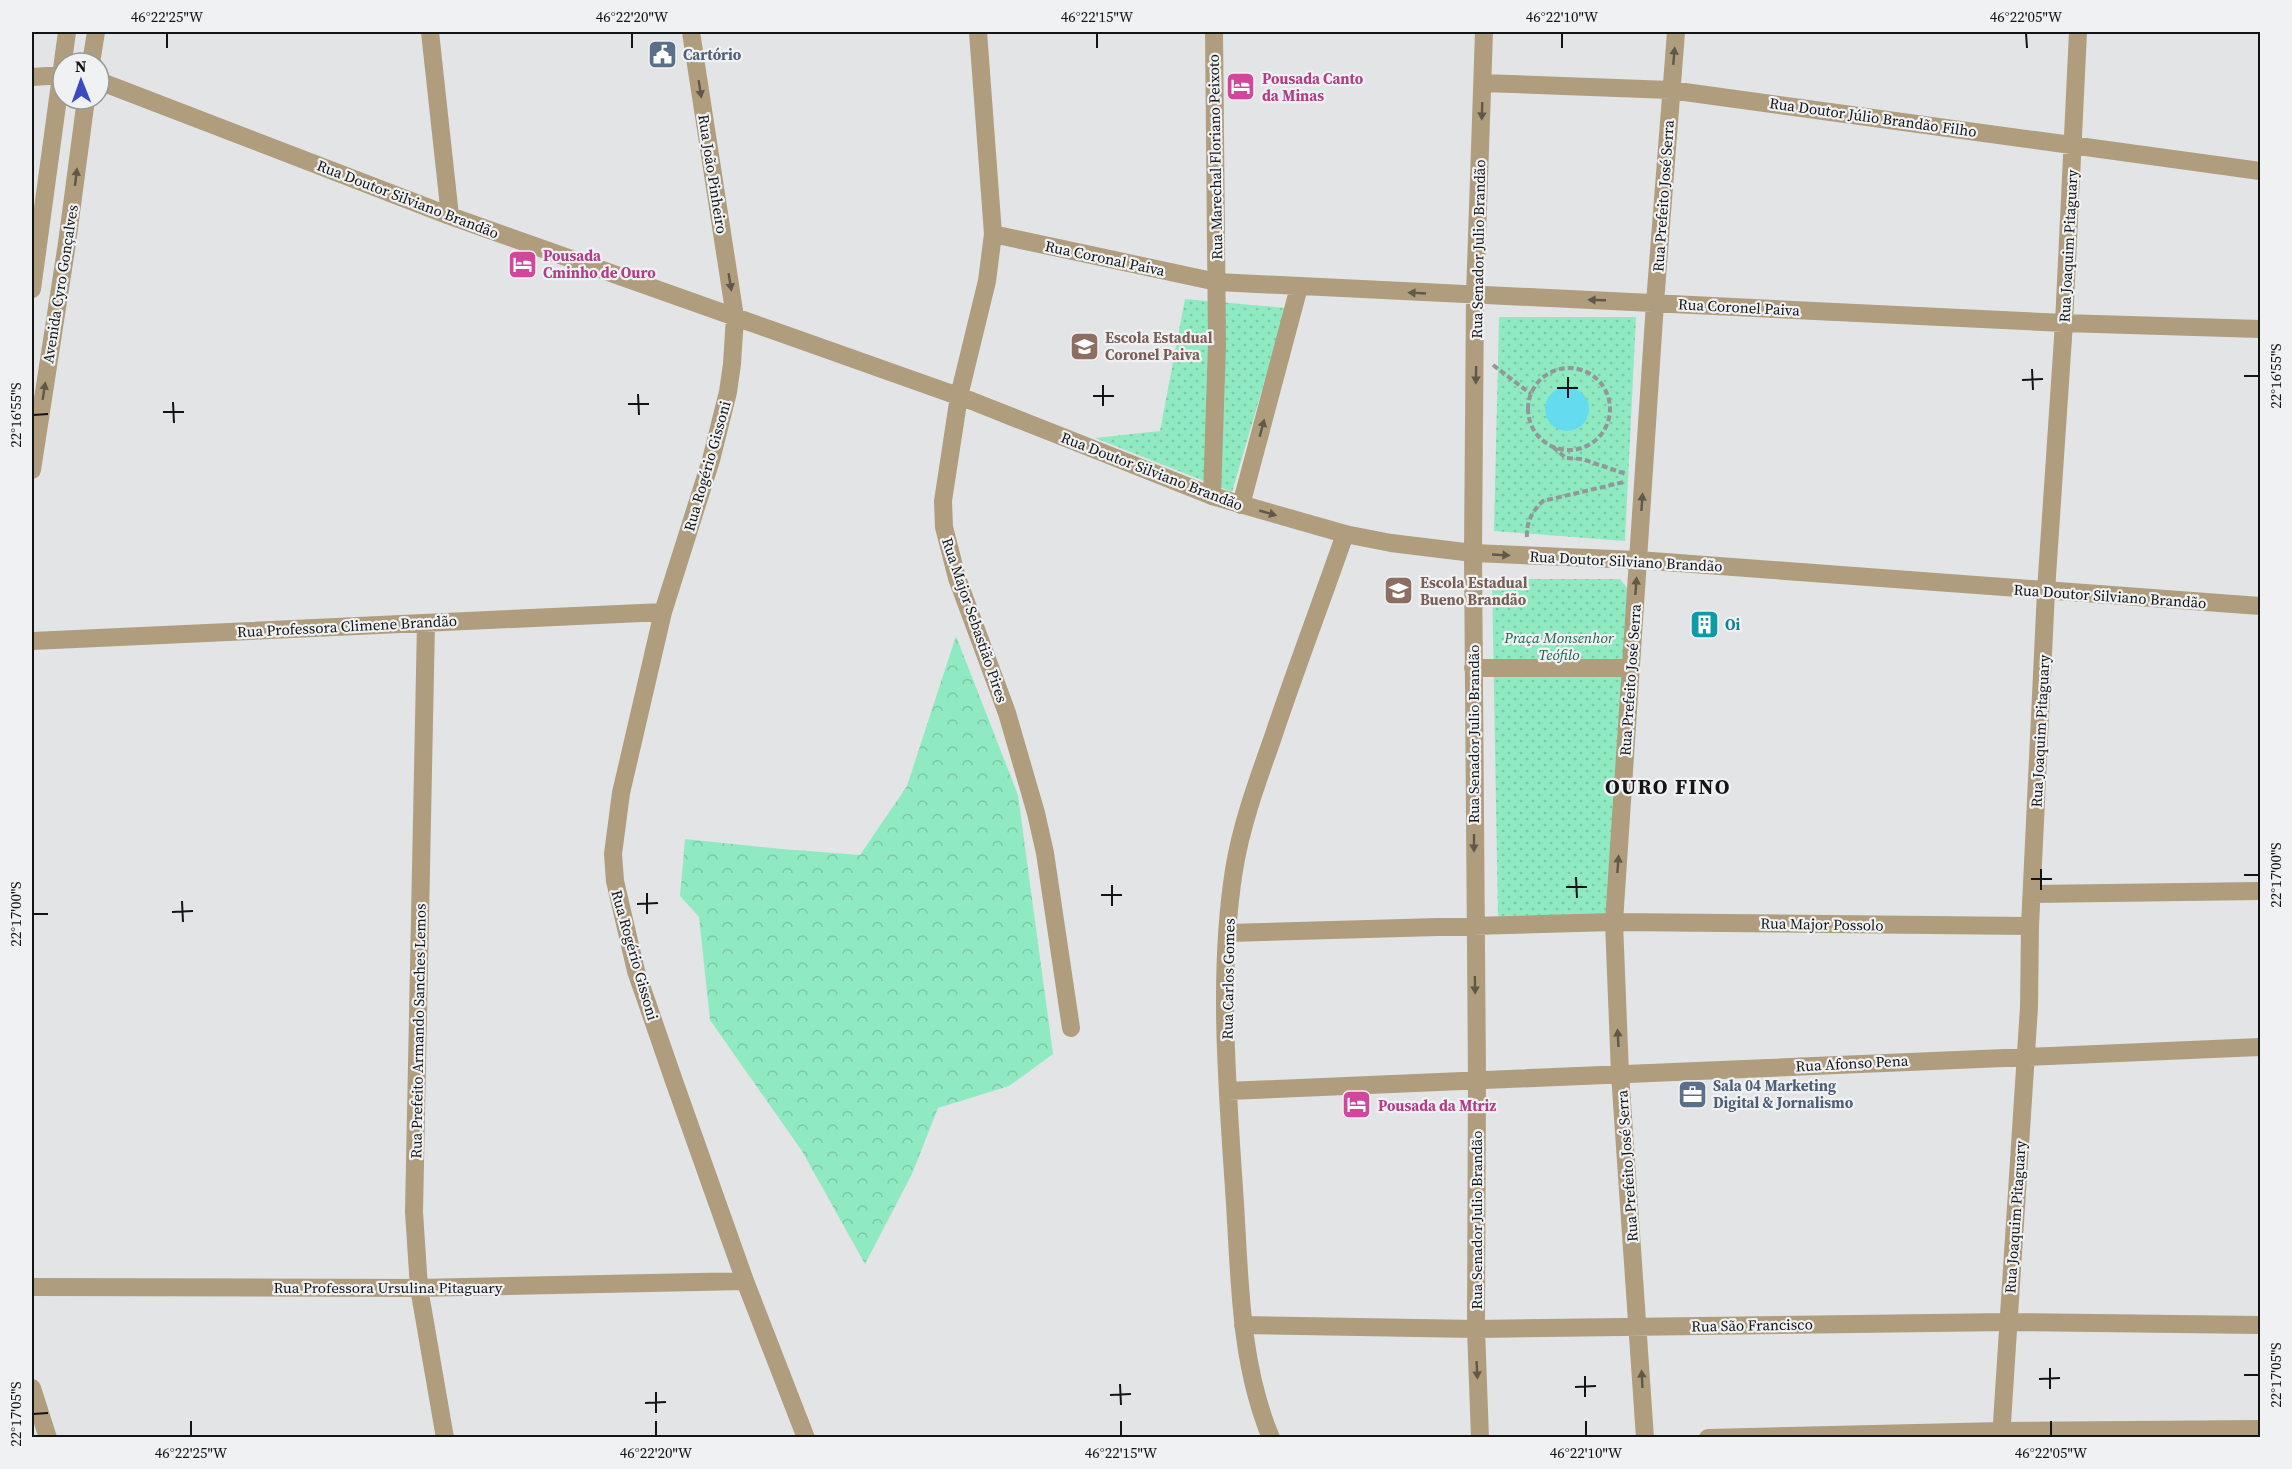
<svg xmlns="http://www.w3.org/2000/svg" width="2292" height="1469" viewBox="0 0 2292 1469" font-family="'Source Serif 4',serif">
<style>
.forest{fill:url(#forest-crowns)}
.park{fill:url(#park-dots)}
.water{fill:#65dbef}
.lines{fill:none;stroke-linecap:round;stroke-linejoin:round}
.path{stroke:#949697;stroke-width:4;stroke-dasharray:6 3;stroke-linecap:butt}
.minor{stroke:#af9d7d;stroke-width:18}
.tertiary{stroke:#af9d7d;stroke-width:18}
.oneway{fill:#615848}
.ticks{fill:none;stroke:#131414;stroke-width:2}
.labels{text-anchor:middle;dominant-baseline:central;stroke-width:4.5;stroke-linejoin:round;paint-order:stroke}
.service-label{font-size:15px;font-weight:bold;fill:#4e5e75;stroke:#f0f1f3;text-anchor:start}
.hotel-label{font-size:15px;font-weight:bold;fill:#b23c85;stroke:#f0f1f3;text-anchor:start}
.street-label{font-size:15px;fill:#131414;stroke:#f0f1f3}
.education-label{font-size:15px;font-weight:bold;fill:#785e54;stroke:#f0f1f3;text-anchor:start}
.culture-label{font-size:15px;font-weight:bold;fill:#0d838f;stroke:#f0f1f3;text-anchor:start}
.park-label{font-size:15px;font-style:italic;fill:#1c6449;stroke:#f0f1f3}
.district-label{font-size:21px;font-weight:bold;letter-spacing:1.5px;fill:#131414;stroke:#f0f1f3}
.neatline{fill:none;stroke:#131414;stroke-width:2}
.ticks-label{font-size:15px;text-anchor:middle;fill:#131414}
</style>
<defs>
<pattern id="forest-crowns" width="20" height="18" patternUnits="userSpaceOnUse" patternTransform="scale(1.5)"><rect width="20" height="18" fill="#90eac1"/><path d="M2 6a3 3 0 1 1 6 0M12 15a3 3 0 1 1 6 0" fill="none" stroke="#7bc8a5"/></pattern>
<pattern id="park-dots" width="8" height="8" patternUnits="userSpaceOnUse" patternTransform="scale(1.5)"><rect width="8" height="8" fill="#90eac1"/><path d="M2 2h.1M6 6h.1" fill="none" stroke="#7bc8a5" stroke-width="1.8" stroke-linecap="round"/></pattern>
</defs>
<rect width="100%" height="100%" fill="#e2e4e6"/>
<path class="forest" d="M 956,636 L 1018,795 L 1053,1054 L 1009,1086 L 938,1108 L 912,1174 L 865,1264 L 802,1151 L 710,1020 L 699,917 L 680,896 L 685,839 L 782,849 L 860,855 L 907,786 Z"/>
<path class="park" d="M 1185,299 L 1286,308 L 1232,492 L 1095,438 L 1160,431 Z
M 1499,317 L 1636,317 L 1625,541 L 1494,531 Z
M 1492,579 L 1620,579 L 1628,589 L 1610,914 L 1498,916 Z"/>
<path class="water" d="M1545 409a22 22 0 1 1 44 0a22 22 0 1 1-44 0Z"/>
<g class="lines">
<path class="path" d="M 1493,365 L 1531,394
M1528 409a41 41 0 1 1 82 0a41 41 0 1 1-82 0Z
M 1553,447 L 1566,458 L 1582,459 L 1626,474
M 1527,537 C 1526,523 1532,511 1543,501 L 1624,482"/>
<path class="minor" d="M 430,32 L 450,216
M 691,32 L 735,317 L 732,364 L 728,392 L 711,460 L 663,612 L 621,793 L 613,854 L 615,881 L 636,971 L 674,1081 L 745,1281 L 806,1438
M 978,32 L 993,234 L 987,281 L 959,396 L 943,501 L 944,527 L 957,578 L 1007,713 L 1036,813 L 1045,853 L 1071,1028
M 91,63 L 96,32
M 32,77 L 63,75
M 99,81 L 450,216 L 972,401 L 1212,496
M 1483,83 L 1670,90 L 2260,171
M 993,234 L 1217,282 L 2064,323 L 2260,329
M 32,289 L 67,32
M 32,470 L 67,243 L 86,99
M 1241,505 L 1299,287
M 426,623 L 414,1212 L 419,1288 L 445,1438
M 32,641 L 663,612
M 1473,668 L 1631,668
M 2032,894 L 2260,891
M 1228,933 L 1614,922 L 2030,926
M 1228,1091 L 2260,1047
M 32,1287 L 419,1288 L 745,1281
M 1243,1325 L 1476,1329 L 2008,1322 L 2260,1325
M 32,1388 L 48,1438
M 1271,1438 C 1240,1364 1240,1283 1235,1204 C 1228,1095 1217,978 1234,870 C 1241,826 1257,782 1272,740 C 1295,671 1321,603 1345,534
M 1480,1438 L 1476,1329 L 1477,1080 L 1473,553 L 1475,295 L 1484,32
M 1645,1438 L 1620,1074 L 1614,922 L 1655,303 L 1676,32
M 1708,1438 L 2001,1431 L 2260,1429
M 2001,1438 L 2029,1007 L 2030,926 L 2046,591 L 2064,323 L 2078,32"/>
<path class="tertiary" d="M 1214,32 L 1217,344 L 1212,496 L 1345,534 L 1391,543 L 1473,553 L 1638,560 L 2260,606"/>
</g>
<defs><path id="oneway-solid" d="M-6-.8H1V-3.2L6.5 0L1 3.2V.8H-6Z" transform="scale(1.5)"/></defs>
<g class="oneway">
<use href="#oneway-solid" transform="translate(1674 56) rotate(-85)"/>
<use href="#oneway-solid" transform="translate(700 89) rotate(81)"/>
<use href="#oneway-solid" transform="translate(1482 111) rotate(92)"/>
<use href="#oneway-solid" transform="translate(76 177) rotate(-83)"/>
<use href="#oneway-solid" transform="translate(730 282) rotate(81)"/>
<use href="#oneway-solid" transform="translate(1417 293) rotate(-177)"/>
<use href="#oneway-solid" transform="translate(1597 300) rotate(-178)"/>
<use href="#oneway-solid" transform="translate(1476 375) rotate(91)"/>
<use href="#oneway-solid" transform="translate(44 391) rotate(-81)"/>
<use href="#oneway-solid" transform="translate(1262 428) rotate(-75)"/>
<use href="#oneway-solid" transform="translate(1642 502) rotate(-86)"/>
<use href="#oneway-solid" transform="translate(1268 513) rotate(16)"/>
<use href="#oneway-solid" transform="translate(1501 555) rotate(3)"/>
<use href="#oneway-solid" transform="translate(1636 586) rotate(-86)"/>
<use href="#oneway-solid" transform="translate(1474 843) rotate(90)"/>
<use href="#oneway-solid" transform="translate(1618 864) rotate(-86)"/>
<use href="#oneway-solid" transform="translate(1475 985) rotate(89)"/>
<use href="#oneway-solid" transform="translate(1618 1038) rotate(-93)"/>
<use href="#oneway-solid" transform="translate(1477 1370) rotate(87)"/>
<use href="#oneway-solid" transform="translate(1642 1379) rotate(-93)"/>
</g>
<path class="ticks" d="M 167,33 L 167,48M 632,33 L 632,48M 1097,33 L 1097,48M 1562,33 L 1562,48M 2026,33 L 2027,48M 2032,369 L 2033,390M 2244,376 L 2259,376M 1568,377 L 1568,398M 2022,380 L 2043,379M 1103,385 L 1103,406M 1557,388 L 1578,388M 638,394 L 639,415M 1093,396 L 1114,396M 173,402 L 174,423M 628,404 L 649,404M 163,412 L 184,412M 33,415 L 48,414M 2041,869 L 2041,890M 2244,875 L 2259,875M 1576,877 L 1577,898M 2031,879 L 2052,879M 1112,885 L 1112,906M 1566,887 L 1587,887M 647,893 L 647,914M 1101,895 L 1122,895M 182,901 L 183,922M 637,904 L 658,903M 172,912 L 193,911M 33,914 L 48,914M 2050,1368 L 2050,1389M 2244,1375 L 2259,1375M 1585,1376 L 1585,1397M 2039,1379 L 2060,1378M 1120,1384 L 1121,1405M 1575,1387 L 1596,1386M 656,1392 L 656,1413M 1110,1395 L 1131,1394M 645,1403 L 666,1402M 33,1414 L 48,1413M 191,1421 L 191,1436M 656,1421 L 656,1436M 1121,1421 L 1121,1436M 1586,1421 L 1586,1436M 2051,1421 L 2051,1436"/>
<defs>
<symbol id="civic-square" viewBox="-11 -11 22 22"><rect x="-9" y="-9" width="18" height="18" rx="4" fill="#5c6f8a" stroke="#f0f1f3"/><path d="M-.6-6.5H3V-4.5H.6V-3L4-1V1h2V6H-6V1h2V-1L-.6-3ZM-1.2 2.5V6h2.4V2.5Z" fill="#fff"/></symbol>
<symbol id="hotel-square" viewBox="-11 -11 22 22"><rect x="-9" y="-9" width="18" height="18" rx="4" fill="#d1479c" stroke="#f0f1f3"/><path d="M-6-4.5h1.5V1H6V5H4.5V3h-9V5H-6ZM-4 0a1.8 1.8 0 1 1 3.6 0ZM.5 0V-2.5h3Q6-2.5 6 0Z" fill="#fff"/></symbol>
<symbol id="school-square" viewBox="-11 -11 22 22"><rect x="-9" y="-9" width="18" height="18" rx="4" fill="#8d6e63" stroke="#f0f1f3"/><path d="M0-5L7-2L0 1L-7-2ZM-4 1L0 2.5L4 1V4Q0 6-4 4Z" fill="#fff"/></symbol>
<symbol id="building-square" viewBox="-11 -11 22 22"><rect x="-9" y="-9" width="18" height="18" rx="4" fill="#0f9aa8" stroke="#f0f1f3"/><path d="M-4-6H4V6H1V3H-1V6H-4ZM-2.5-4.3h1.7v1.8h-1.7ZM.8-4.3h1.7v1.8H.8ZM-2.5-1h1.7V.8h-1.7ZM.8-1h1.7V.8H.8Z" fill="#fff"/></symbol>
<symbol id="office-square" viewBox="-11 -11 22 22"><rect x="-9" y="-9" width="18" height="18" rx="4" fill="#5c6f8a" stroke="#f0f1f3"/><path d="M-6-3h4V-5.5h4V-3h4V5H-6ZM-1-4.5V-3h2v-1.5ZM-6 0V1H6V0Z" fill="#fff"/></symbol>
</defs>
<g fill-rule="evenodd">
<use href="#civic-square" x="646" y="38" width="33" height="33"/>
<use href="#hotel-square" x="1224" y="70" width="33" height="33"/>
<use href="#hotel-square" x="506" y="248" width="33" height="33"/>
<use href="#school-square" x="1068" y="330" width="33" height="33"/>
<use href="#school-square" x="1382" y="574" width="33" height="33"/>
<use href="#building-square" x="1688" y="608" width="33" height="33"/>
<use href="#office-square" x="1676" y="1078" width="33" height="33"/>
<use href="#hotel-square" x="1340" y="1088" width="33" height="33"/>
</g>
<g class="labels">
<g class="service-label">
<text x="683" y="54">Cartório</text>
<text x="1713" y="1085">Sala 04 Marketing<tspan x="1713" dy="17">Digital &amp; Jornalismo</tspan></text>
</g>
<g class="hotel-label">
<text x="1262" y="78">Pousada Canto<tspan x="1262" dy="17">da Minas</tspan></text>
<text x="543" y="255">Pousada<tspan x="543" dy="17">Cminho de Ouro</tspan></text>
<text x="1378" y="1105">Pousada da Mtriz</text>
</g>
<g class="street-label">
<text transform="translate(1873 117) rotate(8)">Rua Doutor Júlio Brandão Filho</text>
<text transform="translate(1215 157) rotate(-91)">Rua Marechal Floriano Peixoto</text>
<text transform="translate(713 174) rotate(81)">Rua João Pinheiro</text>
<text transform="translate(1663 196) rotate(-86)">Rua Prefeito José Serra</text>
<text transform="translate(408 199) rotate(21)">Rua Doutor Silviano Brandão</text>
<text transform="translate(2068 246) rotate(-87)">Rua Joaquim Pitaguary</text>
<text transform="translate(1478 249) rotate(-89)">Rua Senador Julio Brandão</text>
<text transform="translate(1105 258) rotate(12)">Rua Coronal Paiva</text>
<text transform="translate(60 284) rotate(-81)">Avenida Cyro Gonçalves</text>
<text transform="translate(1739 307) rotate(3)">Rua Coronel Paiva</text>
<text transform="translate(707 466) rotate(-74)">Rua Rogério Gissoni</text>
<text transform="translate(1152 471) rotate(21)">Rua Doutor Silviano Brandão</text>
<text transform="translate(1626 561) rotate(3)">Rua Doutor Silviano Brandão</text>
<text transform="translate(2110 596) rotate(4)">Rua Doutor Silviano Brandão</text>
<text transform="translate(975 620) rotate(71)">Rua Major Sebastião Pires</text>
<text transform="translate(347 626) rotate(-3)">Rua Professora Climene Brandão</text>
<text transform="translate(1630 680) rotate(-86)">Rua Prefeito José Serra</text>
<text transform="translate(2040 731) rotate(-87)">Rua Joaquim Pitaguary</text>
<text transform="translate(1473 734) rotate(-90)">Rua Senador Julio Brandão</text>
<text transform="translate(1822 924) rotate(1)">Rua Major Possolo</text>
<text transform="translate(635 955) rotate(74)">Rua Rogério Gissoni</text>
<text transform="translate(1228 979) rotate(-89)">Rua Carlos Gomes</text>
<text transform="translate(418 1031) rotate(-89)">Rua Prefeito Armando Sanches Lemos</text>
<text transform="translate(1852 1063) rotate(-3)">Rua Afonso Pena</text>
<text transform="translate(1627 1166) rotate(-94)">Rua Prefeito José Serra</text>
<text transform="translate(2015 1217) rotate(-86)">Rua Joaquim Pitaguary</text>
<text transform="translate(1476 1220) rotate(-90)">Rua Senador Julio Brandão</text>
<text x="388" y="1287">Rua Professora Ursulina Pitaguary</text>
<text transform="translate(1752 1325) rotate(-1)">Rua São Francisco</text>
</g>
<g class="education-label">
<text x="1105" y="337">Escola Estadual<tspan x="1105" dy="17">Coronel Paiva</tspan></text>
<text x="1420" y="582">Escola Estadual<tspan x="1420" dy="17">Bueno Brandão</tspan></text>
</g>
<g class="culture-label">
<text x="1725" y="624">Oi</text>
</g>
<g class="park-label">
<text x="1559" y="637">Praça Monsenhor<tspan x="1559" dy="17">Teófilo</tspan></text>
</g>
<g class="district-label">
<text x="1668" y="786">OURO FINO</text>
</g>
</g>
<rect width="2292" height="1469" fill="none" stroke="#f0f1f3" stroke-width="66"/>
<g transform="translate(81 81) rotate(359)"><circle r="28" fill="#f0f1f3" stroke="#98999a" stroke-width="1.5"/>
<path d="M0-4.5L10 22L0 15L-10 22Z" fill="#394bbe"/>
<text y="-9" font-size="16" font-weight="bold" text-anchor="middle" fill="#131414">N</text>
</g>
<rect x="33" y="33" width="2226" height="1403" class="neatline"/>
<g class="ticks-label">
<text x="167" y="22">46°22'25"W</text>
<text x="632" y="22">46°22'20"W</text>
<text x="1097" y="22">46°22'15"W</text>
<text x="1562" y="22">46°22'10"W</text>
<text x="2026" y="22">46°22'05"W</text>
<text transform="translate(2276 376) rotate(-90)" y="5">22°16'55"S</text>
<text transform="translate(16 415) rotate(-90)" y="5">22°16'55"S</text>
<text transform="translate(2276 875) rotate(-90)" y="5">22°17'00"S</text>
<text transform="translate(16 914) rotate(-90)" y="5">22°17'00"S</text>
<text transform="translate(2276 1375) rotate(-90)" y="5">22°17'05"S</text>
<text transform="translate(16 1414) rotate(-90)" y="5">22°17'05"S</text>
<text x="191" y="1458">46°22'25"W</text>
<text x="656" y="1458">46°22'20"W</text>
<text x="1121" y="1458">46°22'15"W</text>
<text x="1586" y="1458">46°22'10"W</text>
<text x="2051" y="1458">46°22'05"W</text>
</g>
</svg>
